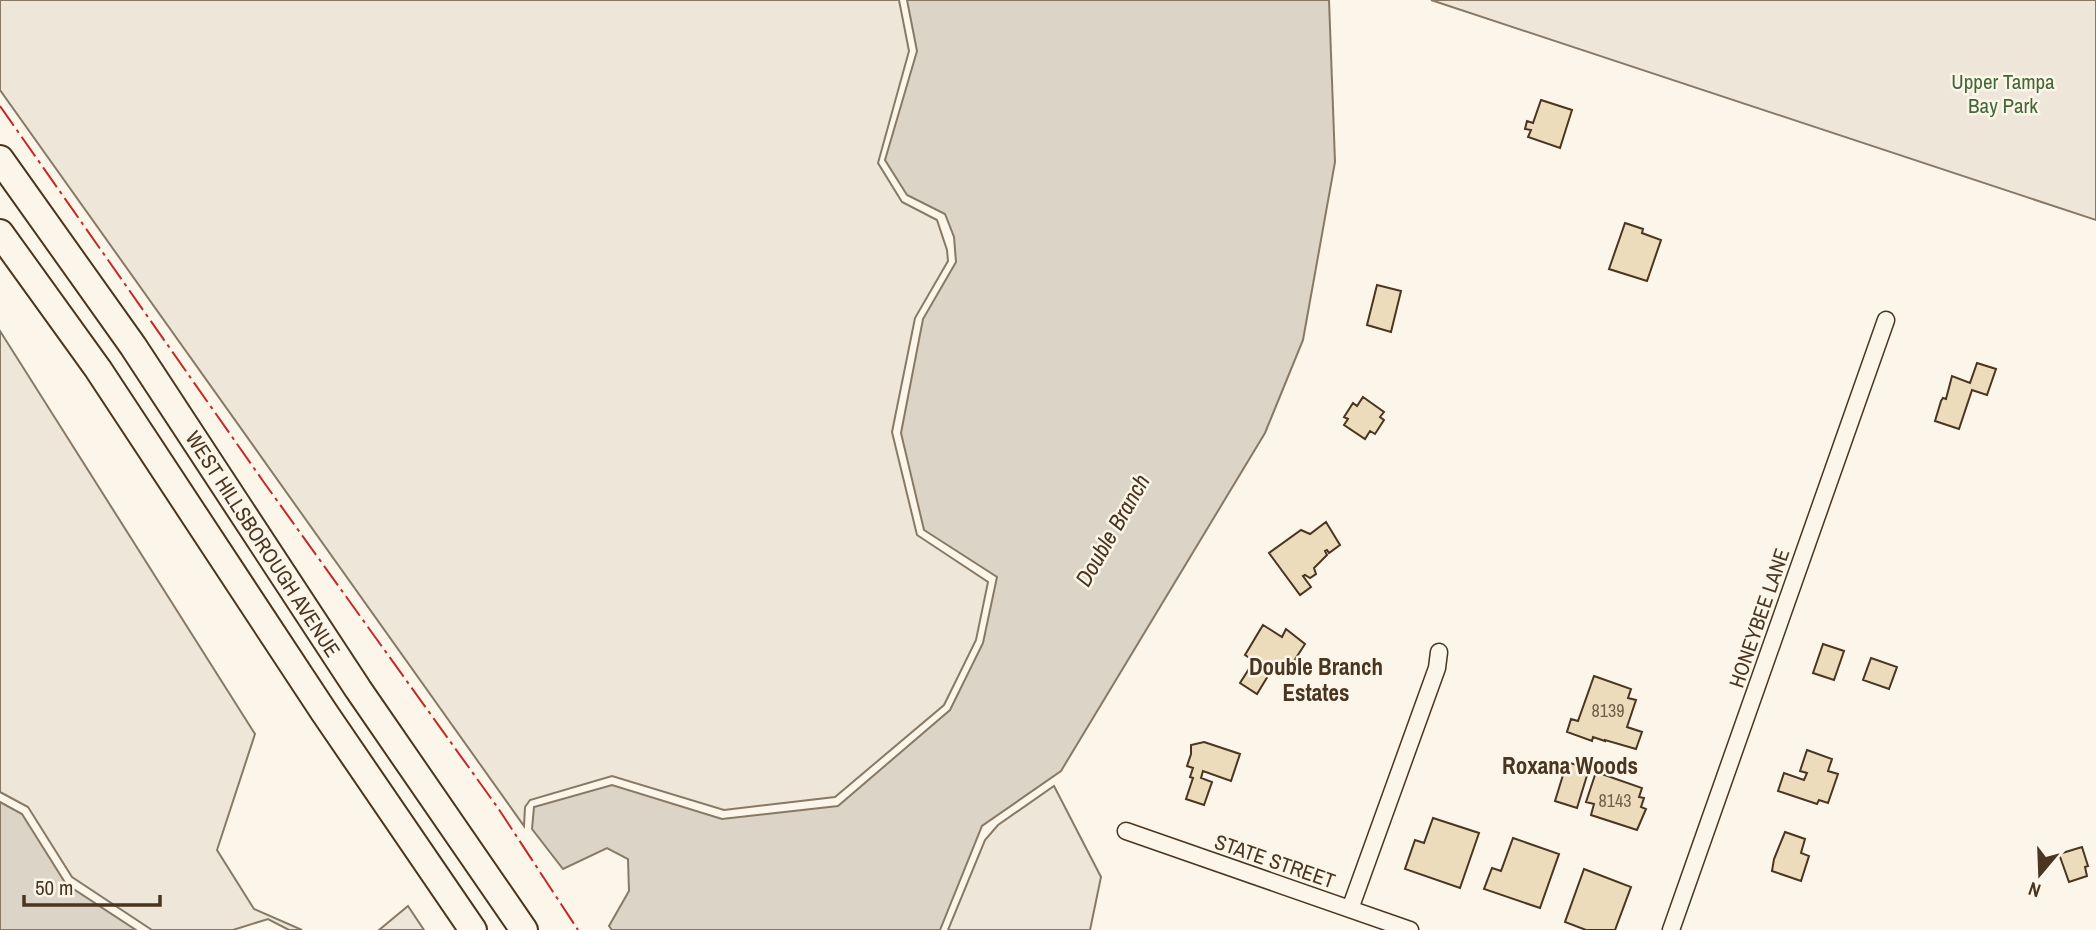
<svg xmlns="http://www.w3.org/2000/svg" width="2096" height="930" viewBox="0 0 2096 930" font-family="'Archivo Narrow',sans-serif">
<style>
.green{fill:#ede6d9;stroke:#887966;stroke-width:2}
.water{fill:#dcd4c6;stroke:#887966;stroke-width:2}
.building{fill:#ecdcbc;stroke:#4a3520;stroke-width:2}
.lines{fill:none;stroke-linecap:round;stroke-linejoin:round}
.minor-casing{stroke:#4a3520;stroke-width:19}
.primary-casing{stroke:#4a3520;stroke-width:30}
.minor{stroke:#fbf6e9;stroke-width:16}
.primary{stroke:#fbf6e9;stroke-width:26}
.power{stroke:#c62828;stroke-width:2;stroke-dasharray:24 5 3.5 5;stroke-linecap:butt}
.labels{text-anchor:middle;dominant-baseline:central;stroke-width:5;stroke-linejoin:round;paint-order:stroke}
.number-label{font-size:18px;fill:#725f47}
.park-label{font-size:21px;fill:#436837;stroke:#fbf6e9}
.street-label{font-size:21px;fill:#4a3520;stroke:#fbf6e9}
.water-label{font-size:23px;font-style:italic;fill:#4a3520;stroke:#fbf6e9}
.neighbourhood-label{font-size:23px;font-weight:bold;fill:#4a3520;stroke:#fbf6e9}
</style>
<rect width="100%" height="100%" fill="#fbf6e9"/>
<path class="green" d="M 0,0 L 899,0 L 909,51 L 878,163 L 902,202 L 937,220 L 947,250 L 948,261 L 915,318 L 892,432 L 917,535 L 988,582 L 976,640 L 944,705 L 835,797 L 724,810 L 612,776 L 530,800 L 525,807 L 524,826 L 0,90 Z
M 1431,0 L 2096,0 L 2096,220 Z
M 0,331 L 255,734 L 217,850 L 254,909 L 302,930 L 289,930 L 268,919 L 233,930 L 152,930 L 72,877 L 28,807 L 0,792 Z
M 1054,786 L 1101,877 L 1090,930 L 948,930 L 985,840 L 998,825 Z
M 408,906 L 424,930 L 379,930 Z"/>
<path class="water" d="M 907,0 L 1329,0 L 1335,162 L 1303,340 L 1265,433 L 1061,771 L 982,826 L 940,930 L 612,930 L 609,926 L 629,891 L 628,859 L 607,848 L 563,869 L 532,829 L 534,807 L 612,785 L 722,819 L 838,806 L 950,710 L 983,643 L 997,577 L 924,530 L 901,433 L 923,319 L 956,262 L 954,237 L 945,214 L 907,195 L 885,160 L 917,51 Z
M 0,802 L 22,814 L 66,884 L 136,930 L 0,930 Z"/>
<path class="building" d="M 1541,100 L 1572,110 L 1560,148 L 1528,137 L 1531,130 L 1525,129 L 1527,121 L 1533,123 Z
M 1625,223 L 1643,229 L 1642,233 L 1661,240 L 1647,281 L 1609,269 Z
M 1377,285 L 1401,291 L 1391,332 L 1367,325 Z
M 1977,363 L 1996,369 L 1987,395 L 1972,390 L 1959,429 L 1935,421 L 1941,401 L 1943,398 L 1946,399 L 1952,376 L 1970,383 Z
M 1363,397 L 1384,412 L 1380,417 L 1384,420 L 1375,434 L 1370,431 L 1365,439 L 1344,425 L 1348,419 L 1344,417 L 1353,403 L 1357,406 Z
M 1326,522 L 1340,545 L 1329,553 L 1327,550 L 1325,551 L 1327,555 L 1314,568 L 1316,574 L 1310,578 L 1305,575 L 1303,576 L 1311,587 L 1300,595 L 1269,553 L 1301,530 L 1310,534 Z
M 1263,625 L 1282,637 L 1286,629 L 1305,644 L 1292,664 L 1286,660 L 1275,673 L 1271,671 L 1257,694 L 1240,683 L 1254,661 L 1245,655 Z
M 1823,644 L 1844,651 L 1834,680 L 1813,673 Z
M 1871,658 L 1897,667 L 1889,689 L 1863,680 Z
M 1594,676 L 1631,689 L 1628,698 L 1636,700 L 1627,727 L 1642,732 L 1636,749 L 1605,740 L 1605,741 L 1593,737 L 1592,741 L 1567,732 L 1571,719 L 1578,721 Z
M 1204,742 L 1240,754 L 1231,781 L 1203,771 L 1201,778 L 1212,782 L 1204,805 L 1186,799 L 1193,778 L 1190,777 L 1193,768 L 1187,766 L 1191,754 L 1191,745 Z
M 1807,750 L 1832,759 L 1828,771 L 1838,774 L 1828,803 L 1819,800 L 1817,804 L 1778,791 L 1784,773 L 1804,780 L 1807,773 L 1800,771 Z
M 1567,762 L 1589,769 L 1577,808 L 1555,801 Z
M 1596,772 L 1642,788 L 1639,797 L 1644,798 L 1641,807 L 1646,809 L 1637,830 L 1591,815 L 1594,804 L 1586,802 Z
M 1433,818 L 1479,833 L 1460,888 L 1405,869 L 1415,840 L 1424,843 Z
M 1785,832 L 1805,839 L 1801,853 L 1809,856 L 1801,881 L 1772,871 L 1774,859 Z
M 1513,838 L 1559,854 L 1540,908 L 1484,889 L 1492,868 L 1501,871 Z
M 2082,847 L 2088,866 L 2085,867 L 2087,876 L 2069,882 L 2059,854 Z
M 1584,869 L 1631,887 L 1615,930 L 1586,930 L 1565,922 Z"/>
<g class="lines">
<defs>
<path id="minor" d="M 1126,831 L 1410,930
M 1350,909 L 1437,668 L 1439,652
M 1671,930 L 1886,320"/>
<path id="primary" d="M 0,159 L 133,346 L 358,689 L 524,930
M 0,233 L 98,369 L 324,712 L 473,930"/>
</defs>
<use href="#minor" class="minor-casing"/>
<use href="#primary" class="primary-casing"/>
<use href="#minor" class="minor"/>
<use href="#primary" class="primary"/>
<path class="power" d="M 0,106 L 263,481 L 498,808 L 578,930"/>
</g>
<g class="labels">
<g class="number-label">
<text x="1608" y="710">8139</text>
<text x="1615" y="800">8143</text>
</g>
<g class="park-label">
<text x="2003" y="81">Upper Tampa<tspan x="2003" dy="24">Bay Park</tspan></text>
</g>
<g class="street-label">
<text transform="translate(263 544) rotate(57)">WEST HILLSBOROUGH AVENUE</text>
<text transform="translate(1759 618) rotate(-71)">HONEYBEE LANE</text>
<text transform="translate(1275 861) rotate(19)">STATE STREET</text>
</g>
<g class="water-label">
<text transform="translate(1112 530) rotate(-60)">Double Branch</text>
</g>
<g class="neighbourhood-label">
<text x="1316" y="666">Double Branch<tspan x="1316" dy="26">Estates</tspan></text>
<text x="1570" y="765">Roxana Woods</text>
</g>
</g>
<g transform="translate(2040 874) rotate(199)" stroke="#fbf6e9" stroke-width="5" paint-order="stroke">
<path d="M0-5L12 26L0 18L-12 26Z" fill="#4a3520"/>
<text y="-10" font-size="19" font-weight="bold" text-anchor="middle" fill="#4a3520">N</text>
</g>
<path d="M24 895v10h136v-10" fill="none" stroke="#4a3520" stroke-width="3.5"/>
<text x="35" y="895" font-size="21" fill="#4a3520" stroke="#fbf6e9" stroke-width="5" paint-order="stroke">50 m</text>
</svg>
